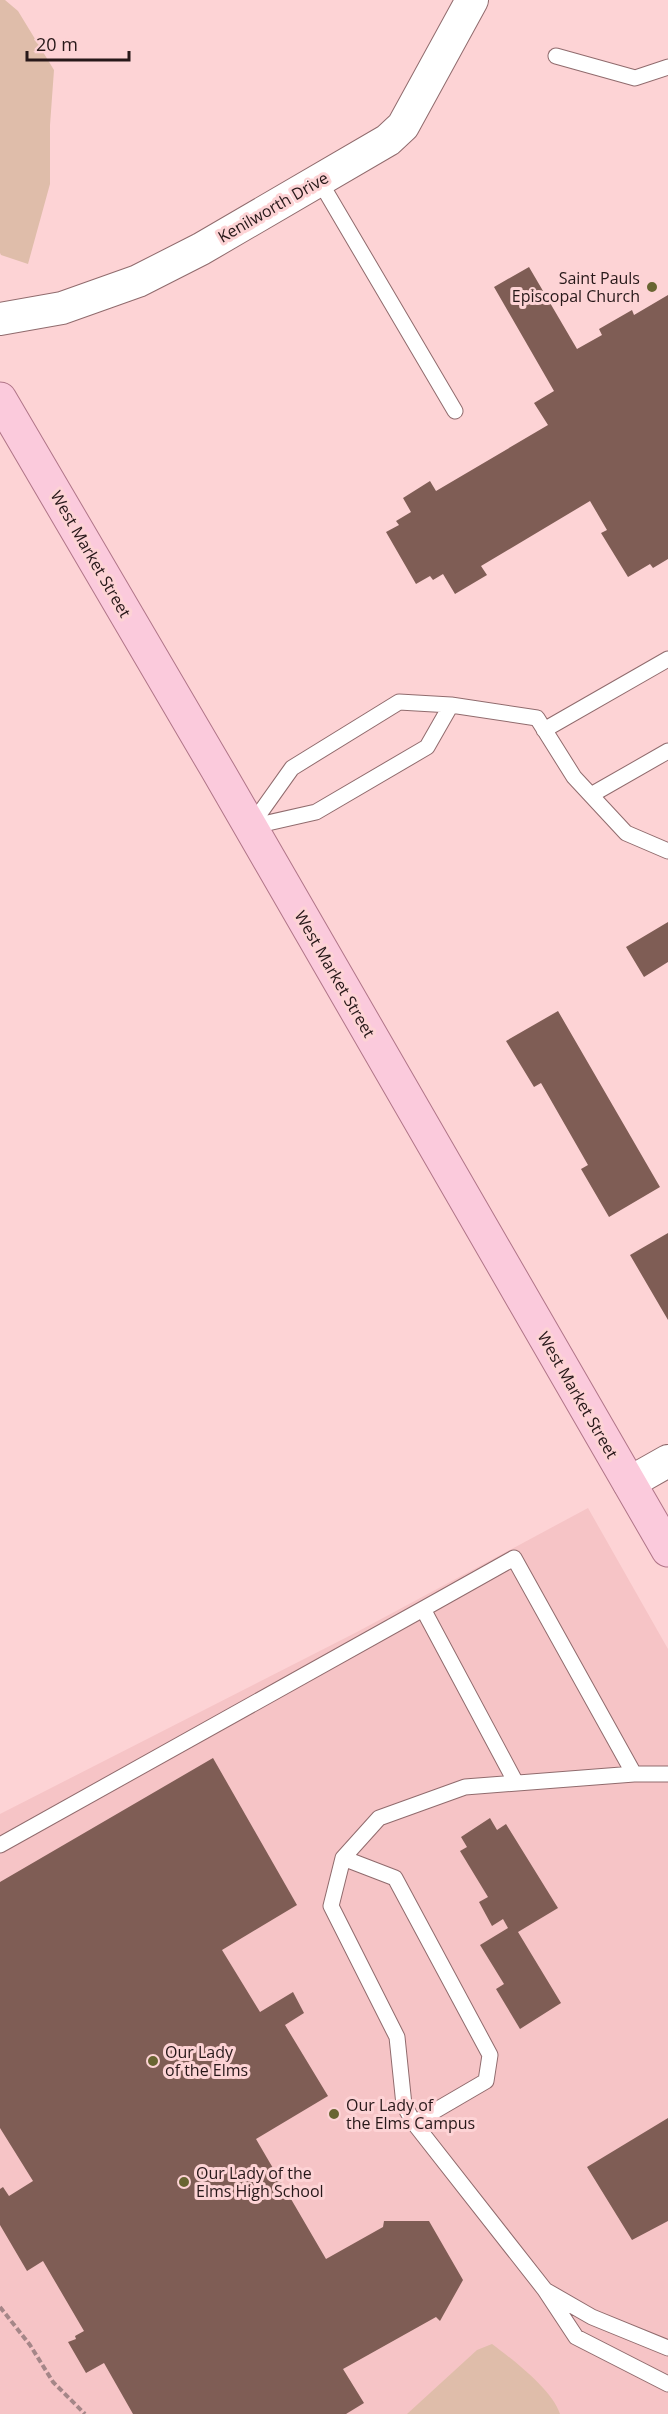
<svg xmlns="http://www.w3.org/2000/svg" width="668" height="2414" viewBox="0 0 668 2414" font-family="'Open Sans',sans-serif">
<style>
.built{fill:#f6c4c6}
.green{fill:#dfbdaa}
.building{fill:#7f5d55}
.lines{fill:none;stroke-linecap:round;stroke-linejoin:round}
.lane-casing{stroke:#906b6d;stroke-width:17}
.street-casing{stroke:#906b6d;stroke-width:34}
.primary-casing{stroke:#b07588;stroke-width:35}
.path{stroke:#a58688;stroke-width:4;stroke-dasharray:6 3;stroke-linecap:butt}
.lane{stroke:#fff;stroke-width:15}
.street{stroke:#fff;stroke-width:32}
.primary{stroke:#fbcadc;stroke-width:33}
.poi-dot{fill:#696532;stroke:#fdd3d5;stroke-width:2}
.labels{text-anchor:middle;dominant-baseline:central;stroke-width:6;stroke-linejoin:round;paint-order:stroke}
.street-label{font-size:16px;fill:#271819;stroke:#fdd3d5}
.poi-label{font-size:16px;fill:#271819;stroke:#fdd3d5;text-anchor:start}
</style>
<rect width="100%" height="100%" fill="#fdd3d5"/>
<path class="built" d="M 588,1508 L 668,1649 L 668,2414 L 0,2414 L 0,1814 L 357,1632 Z"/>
<path class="green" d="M 0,0 L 5,0 L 18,11 L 54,70 L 50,125 L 50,184 L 28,264 L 1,255 L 0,253 Z
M 492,2344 C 513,2360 552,2389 560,2414 L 407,2414 L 477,2350 Z"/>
<path class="building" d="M 529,267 L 577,349 L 602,335 L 599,329 L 632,310 L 634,315 L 668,295 L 668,559 L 653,568 L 650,564 L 628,577 L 601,533 L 607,530 L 590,501 L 481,566 L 487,575 L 455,594 L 443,574 L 433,580 L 430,576 L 416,584 L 386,532 L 399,525 L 396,521 L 411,512 L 403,498 L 430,481 L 436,491 L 548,425 L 534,403 L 554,391 L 494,287 Z
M 668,922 L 668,962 L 644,977 L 626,947 Z
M 558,1011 L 660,1187 L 609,1217 L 581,1169 L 588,1165 L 541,1083 L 534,1087 L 506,1041 Z
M 668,1233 L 668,1320 L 630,1255 Z
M 213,1758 L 297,1905 L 222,1950 L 260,2012 L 293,1992 L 304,2013 L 285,2025 L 328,2096 L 256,2139 L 326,2259 L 383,2227 L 384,2221 L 429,2221 L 463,2280 L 440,2321 L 436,2317 L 343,2369 L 364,2403 L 346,2414 L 133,2414 L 104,2363 L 86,2373 L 68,2342 L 76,2339 L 75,2336 L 84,2331 L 43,2261 L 27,2271 L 0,2225 L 0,2189 L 3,2187 L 9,2196 L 33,2181 L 0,2128 L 0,1882 Z
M 490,1818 L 497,1830 L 506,1824 L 558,1908 L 518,1932 L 561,2003 L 520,2029 L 496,1989 L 504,1984 L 480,1945 L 508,1928 L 503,1919 L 492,1926 L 479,1902 L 488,1897 L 460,1851 L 467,1847 L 461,1837 Z
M 668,2118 L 668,2221 L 632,2240 L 587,2167 Z"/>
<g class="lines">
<defs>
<path id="lane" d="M 556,56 L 635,78 L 668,67
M 319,180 L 455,411
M 399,702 L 451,705 L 427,747 L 316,812 L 250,827 L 292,768 Z
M 451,705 L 537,718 L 574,777 L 626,833 L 668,851
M 544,730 L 668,659
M 591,795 L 668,751
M 516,1783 L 423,1609 L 514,1558 L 634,1774
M 0,1845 L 423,1609
M 343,1858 L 331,1906 L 397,2037 L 404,2105 L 414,2123
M 545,2290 L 414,2123 L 486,2081 L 490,2055 L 395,1878 L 343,1858 L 379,1818 L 465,1787 L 634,1774 L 668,1774
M 668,2348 L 592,2317 L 545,2290 L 576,2337 L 668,2384"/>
<path id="street" d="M 0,319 L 62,308 L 138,281 L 201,249 L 388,140 L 403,126 L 472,0
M 629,1483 L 668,1461"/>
<path id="primary" d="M 0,399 L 217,769 L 668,1550"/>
</defs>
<use href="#lane" class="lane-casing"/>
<use href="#street" class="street-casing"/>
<use href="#primary" class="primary-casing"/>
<path class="path" d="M 0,2307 L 30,2345 L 53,2382 L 85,2414"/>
<use href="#lane" class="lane"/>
<use href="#street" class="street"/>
<use href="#primary" class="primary"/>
</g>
<g class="poi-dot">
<circle cx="652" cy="287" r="6"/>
<circle cx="153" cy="2061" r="6"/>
<circle cx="334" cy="2114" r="6"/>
<circle cx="184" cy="2182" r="6"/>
</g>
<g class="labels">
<g class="street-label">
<text transform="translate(273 207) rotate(-30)">Kenilworth Drive</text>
<text transform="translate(91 554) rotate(60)">West Market Street</text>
<text transform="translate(335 974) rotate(60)">West Market Street</text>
<text transform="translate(578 1395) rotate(60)">West Market Street</text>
</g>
<g class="poi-label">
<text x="640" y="278" text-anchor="end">Saint Pauls<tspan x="640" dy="18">Episcopal Church</tspan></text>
<text x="165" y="2052">Our Lady<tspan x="165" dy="18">of the Elms</tspan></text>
<text x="346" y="2105">Our Lady of<tspan x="346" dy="18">the Elms Campus</tspan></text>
<text x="196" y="2173">Our Lady of the<tspan x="196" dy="18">Elms High School</tspan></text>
</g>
</g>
<path d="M27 51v9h102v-9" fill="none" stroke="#271819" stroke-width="3"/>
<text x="36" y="51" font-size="18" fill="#271819" stroke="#fdd3d5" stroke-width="4.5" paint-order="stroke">20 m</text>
</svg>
